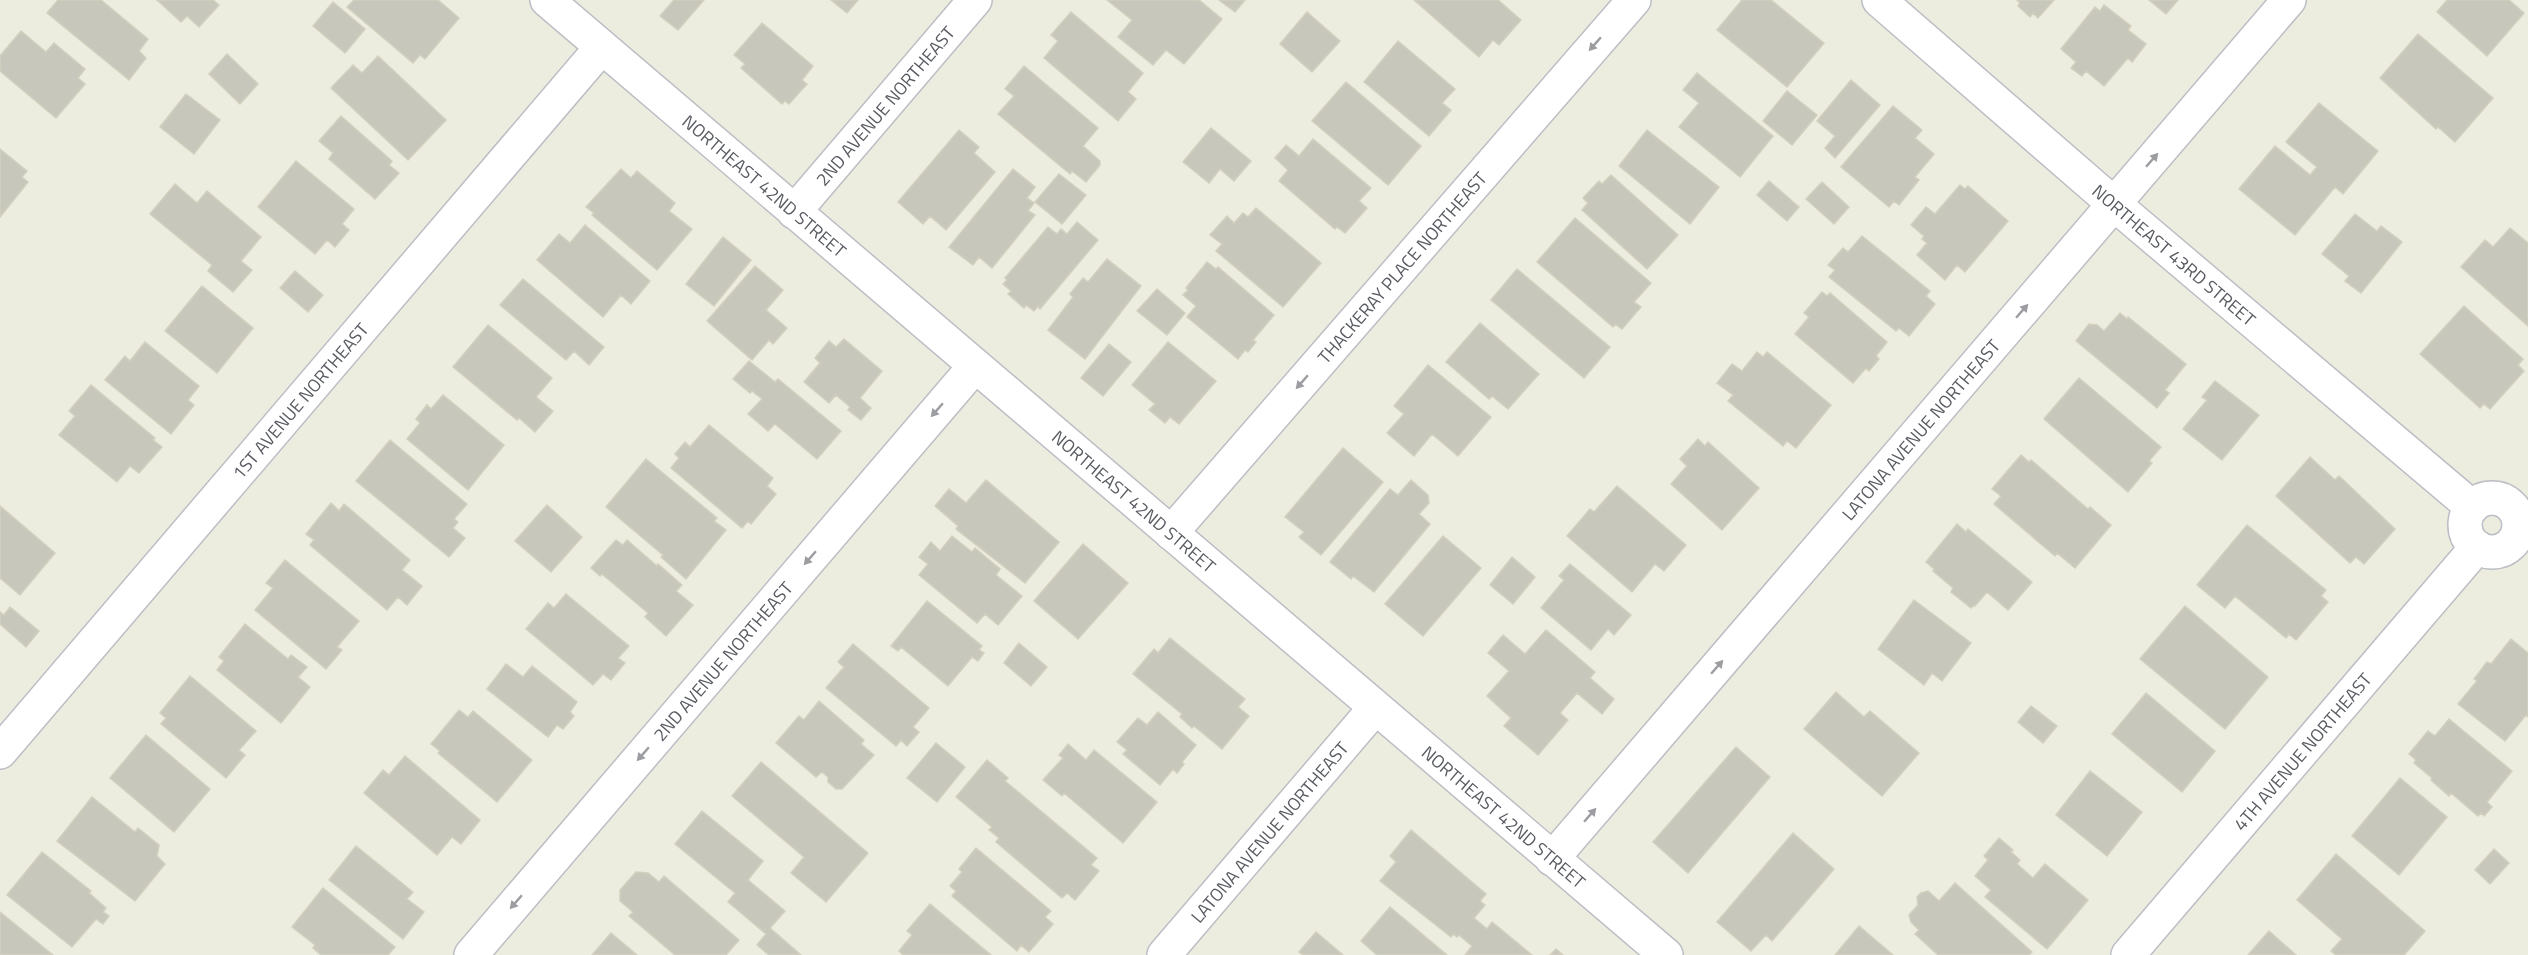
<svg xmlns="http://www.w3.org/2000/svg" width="2528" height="955" viewBox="0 0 2528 955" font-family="'Titillium Web',sans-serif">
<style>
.building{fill:#c8c7bc;stroke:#d2cfbd;stroke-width:1.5}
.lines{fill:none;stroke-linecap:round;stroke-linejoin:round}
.minor-casing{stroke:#bcbec5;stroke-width:36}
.minor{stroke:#fff;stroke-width:33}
.oneway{fill:#9b9da1}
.labels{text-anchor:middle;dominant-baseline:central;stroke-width:4.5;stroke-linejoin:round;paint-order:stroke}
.street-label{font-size:18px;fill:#585b62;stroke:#fff}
</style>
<rect width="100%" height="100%" fill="#ededdf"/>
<path class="building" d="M 58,0 L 101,0 L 148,39 L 139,51 L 146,58 L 129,80 L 47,13 Z
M 157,0 L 213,0 L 219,5 L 199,27 L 187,16 L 181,22 Z
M 354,0 L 438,0 L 459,18 L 425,59 L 420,55 L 413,63 L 347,7 Z
M 674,0 L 704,0 L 678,30 L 660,16 Z
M 831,0 L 858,0 L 847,13 Z
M 1107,0 L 1199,0 L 1222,19 L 1184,64 L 1166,50 L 1153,65 L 1118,37 L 1132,20 Z
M 1219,0 L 1245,0 L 1235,12 Z
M 1414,0 L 1498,0 L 1521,20 L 1499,45 L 1493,40 L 1479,57 Z
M 1742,0 L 1771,0 L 1824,43 L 1787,87 L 1717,30 Z
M 2017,0 L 2054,0 L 2038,18 L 2033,13 L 2030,17 L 2018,6 L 2020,3 Z
M 2149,0 L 2178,0 L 2166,14 Z
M 2447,0 L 2509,0 L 2524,13 L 2487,56 L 2437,12 Z
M 333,2 L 365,29 L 345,53 L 313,26 Z
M 2104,5 L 2131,26 L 2128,30 L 2146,44 L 2132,62 L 2128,58 L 2104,86 L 2086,71 L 2082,76 L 2071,68 L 2076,62 L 2061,49 L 2095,7 L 2100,11 Z
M 1071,12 L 1143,73 L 1128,92 L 1136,99 L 1118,121 L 1044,58 L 1058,41 L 1051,35 Z
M 1307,12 L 1340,41 L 1312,72 L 1280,44 Z
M 762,23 L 813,66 L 802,80 L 807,84 L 789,104 L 785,101 L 782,104 L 741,68 L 745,64 L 734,55 Z
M 21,31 L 46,52 L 54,43 L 85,69 L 78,78 L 85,84 L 56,118 L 0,71 L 0,56 Z
M 2418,34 L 2493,98 L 2455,142 L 2438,127 L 2436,129 L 2380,78 Z
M 1398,41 L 1455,89 L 1442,103 L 1451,110 L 1429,136 L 1364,82 Z
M 227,54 L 258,84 L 240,104 L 209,74 Z
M 378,56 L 446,120 L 408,160 L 331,88 L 353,65 L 362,73 Z
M 1024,66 L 1098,128 L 1083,146 L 1100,161 L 1100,165 L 1086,182 L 1072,171 L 1070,174 L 998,114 L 1014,96 L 1005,89 Z
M 1697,73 L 1773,136 L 1740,177 L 1679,127 L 1699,103 L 1683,90 Z
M 1851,80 L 1880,105 L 1835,158 L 1825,148 L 1835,136 L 1817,121 Z
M 1346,82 L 1421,146 L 1388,185 L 1312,121 Z
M 1787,91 L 1817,115 L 1792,145 L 1763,121 Z
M 186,94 L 220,120 L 194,154 L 160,127 Z
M 2319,103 L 2378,151 L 2343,194 L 2335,187 L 2295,235 L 2239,189 L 2275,146 L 2310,175 L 2317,167 L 2286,142 Z
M 1893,106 L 1922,130 L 1915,138 L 1934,154 L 1915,177 L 1919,180 L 1899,205 L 1894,201 L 1889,207 L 1841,167 Z
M 341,116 L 392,161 L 389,165 L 399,173 L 375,199 L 329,159 L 333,153 L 319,141 Z
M 1211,128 L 1251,161 L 1234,181 L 1220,169 L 1209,183 L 1183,162 Z
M 959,130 L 979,147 L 974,153 L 995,172 L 946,230 L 930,216 L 923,224 L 898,202 Z
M 1647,130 L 1719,187 L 1690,224 L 1619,166 Z
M 1313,139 L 1371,188 L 1359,201 L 1367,208 L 1345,233 L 1337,227 L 1335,229 L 1279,181 L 1288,170 L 1275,158 L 1286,145 L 1299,156 Z
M 0,149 L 27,171 L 22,177 L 28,182 L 0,217 Z
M 296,161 L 354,209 L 342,224 L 349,230 L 335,247 L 327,240 L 315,254 L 258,207 Z
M 621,169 L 631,178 L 637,171 L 675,203 L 669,211 L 692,229 L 657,270 L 592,215 L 594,213 L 586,207 Z
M 1013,169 L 1035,187 L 1027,198 L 1034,203 L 1028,211 L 1035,215 L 992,268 L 979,257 L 973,265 L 949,247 Z
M 1059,174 L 1086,195 L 1062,224 L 1035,202 Z
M 1611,175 L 1678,235 L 1647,269 L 1582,210 L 1588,203 L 1583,198 L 1599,181 L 1602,184 Z
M 1769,181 L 1799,207 L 1787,221 L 1757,195 Z
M 1822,182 L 1849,207 L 1834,224 L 1806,199 Z
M 175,184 L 197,203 L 207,191 L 261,237 L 241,261 L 252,270 L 233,292 L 208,271 L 212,265 L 150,214 Z
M 1960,185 L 1965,189 L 1968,186 L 2008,221 L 1965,272 L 1957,265 L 1945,280 L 1917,255 L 1927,243 L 1922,239 L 1924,236 L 1911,225 L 1926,207 L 1935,214 Z
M 1256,208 L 1321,263 L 1283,307 L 1216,251 L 1222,244 L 1210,235 L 1227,216 L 1234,223 L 1243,213 L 1248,217 Z
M 2355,214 L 2377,231 L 2381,226 L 2402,242 L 2361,293 L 2345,281 L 2349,276 L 2322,254 Z
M 1575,218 L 1651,283 L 1634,302 L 1641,307 L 1622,329 L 1615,324 L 1613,327 L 1537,262 Z
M 1077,222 L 1098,240 L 1040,309 L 1038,306 L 1034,311 L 1026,305 L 1024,308 L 1008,294 L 1011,291 L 1003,284 L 1007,280 L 1005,278 L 1048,227 L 1057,234 L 1061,229 L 1067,234 Z
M 585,225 L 650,281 L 631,304 L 621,295 L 603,317 L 537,260 L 559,234 L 570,243 Z
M 2510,228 L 2528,243 L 2528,326 L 2461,267 L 2485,240 L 2493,247 Z
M 1862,236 L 1930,291 L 1926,296 L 1935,304 L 1909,336 L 1899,328 L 1896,331 L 1829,277 L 1835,270 L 1828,265 L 1843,248 L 1848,252 Z
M 723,237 L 751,260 L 714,306 L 686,284 Z
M 1107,259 L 1141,286 L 1085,359 L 1048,330 L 1073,297 L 1070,294 L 1083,278 L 1088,282 Z
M 1207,262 L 1216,269 L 1218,267 L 1274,315 L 1253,340 L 1256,342 L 1248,352 L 1245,350 L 1238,359 L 1187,317 L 1196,306 L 1183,295 L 1188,290 L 1186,288 Z
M 755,266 L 783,290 L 766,310 L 787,328 L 773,344 L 769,340 L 752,360 L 707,321 Z
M 1517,269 L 1610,347 L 1584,378 L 1491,300 Z
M 295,271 L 323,295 L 308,312 L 280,288 Z
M 523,279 L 604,347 L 589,365 L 574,351 L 566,360 L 500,305 Z
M 202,286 L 253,328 L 217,373 L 165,331 Z
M 1157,289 L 1185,313 L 1167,335 L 1137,311 Z
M 1822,292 L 1827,296 L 1830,293 L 1887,342 L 1876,356 L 1879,359 L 1869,371 L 1866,368 L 1853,383 L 1795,334 L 1809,317 L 1804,313 Z
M 2464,306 L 2523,359 L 2518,365 L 2524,371 L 2490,409 L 2484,404 L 2480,408 L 2420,354 Z
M 2120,313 L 2127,319 L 2128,317 L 2186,364 L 2165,390 L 2169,393 L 2157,408 L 2076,341 L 2089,324 L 2097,325 L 2104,331 Z
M 1480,323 L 1539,374 L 1508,409 L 1492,396 L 1489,399 L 1446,362 Z
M 488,325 L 552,378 L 536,397 L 553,411 L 535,432 L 519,418 L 517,420 L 453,367 Z
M 844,339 L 882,371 L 860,398 L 871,408 L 861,420 L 848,410 L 850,407 L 836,395 L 829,403 L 804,382 L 820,363 L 815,358 L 829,341 L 836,347 Z
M 145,342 L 199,386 L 188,400 L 194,405 L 171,434 L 105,380 L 125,356 L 130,361 Z
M 1168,342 L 1216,381 L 1179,424 L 1170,417 L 1165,423 L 1149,410 L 1155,404 L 1132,385 Z
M 1109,344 L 1131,362 L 1103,396 L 1081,378 Z
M 1757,352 L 1763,357 L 1767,352 L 1831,405 L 1796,448 L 1787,441 L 1783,446 L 1728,401 L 1733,395 L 1717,383 L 1732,364 L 1742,371 Z
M 749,361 L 775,382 L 778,379 L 841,431 L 817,459 L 775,424 L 768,431 L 748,414 L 762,399 L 752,391 L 750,393 L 733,379 Z
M 1428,365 L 1491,417 L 1458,456 L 1432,434 L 1414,456 L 1387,433 L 1404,414 L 1394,406 Z
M 2079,378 L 2161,447 L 2149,461 L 2152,463 L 2128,492 L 2044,419 Z
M 2215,381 L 2259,415 L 2222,460 L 2183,429 L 2207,400 L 2202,397 Z
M 91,385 L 155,438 L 153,440 L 162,447 L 139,473 L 130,466 L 117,482 L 59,435 L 75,416 L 69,411 Z
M 443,395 L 504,445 L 468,490 L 407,439 L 420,423 L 416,419 L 427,405 L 431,409 Z
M 709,425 L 773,478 L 767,486 L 776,494 L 751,524 L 748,521 L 742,528 L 671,468 L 679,458 L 675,454 L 685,442 L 690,447 Z
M 1698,439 L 1705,446 L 1708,442 L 1759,488 L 1722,530 L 1671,484 L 1687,466 L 1680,459 Z
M 390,440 L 467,504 L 454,519 L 458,522 L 453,528 L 465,538 L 449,557 L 356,481 Z
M 1343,448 L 1383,482 L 1321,555 L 1299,537 L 1304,532 L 1285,517 Z
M 2021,455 L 2029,462 L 2031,460 L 2088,509 L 2090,507 L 2111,525 L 2075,568 L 2057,553 L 2055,556 L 1994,504 L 2001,496 L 1992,489 Z
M 2310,457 L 2335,480 L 2339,476 L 2395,529 L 2364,564 L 2356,557 L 2350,563 L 2276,496 Z
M 646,459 L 717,518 L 714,521 L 726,530 L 686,579 L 661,557 L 663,555 L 606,507 Z
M 986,480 L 1059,542 L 1025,583 L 956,529 L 958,526 L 935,506 L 949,489 L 966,503 Z
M 1411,480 L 1428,495 L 1429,503 L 1419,514 L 1430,524 L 1374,592 L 1353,576 L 1351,579 L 1330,562 L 1390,489 L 1398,495 Z
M 1617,486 L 1686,545 L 1664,571 L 1655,564 L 1632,592 L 1567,536 L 1590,509 L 1594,512 Z
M 331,503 L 339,511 L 344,504 L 410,560 L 402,570 L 422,586 L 407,605 L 398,597 L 387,610 L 310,545 L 314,540 L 306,534 Z
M 547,505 L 582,537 L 551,572 L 515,541 Z
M 0,506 L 55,553 L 20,595 L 0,578 Z
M 1957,524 L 1966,532 L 1968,529 L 2032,582 L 2008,610 L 1987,592 L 1975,606 L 1974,605 L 1971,608 L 1951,592 L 1953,588 L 1933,571 L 1934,569 L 1926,562 Z
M 2247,525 L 2326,590 L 2321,596 L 2328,602 L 2296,640 L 2289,634 L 2286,638 L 2235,596 L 2225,608 L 2197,585 Z
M 952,536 L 972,552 L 975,548 L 1000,569 L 996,575 L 1022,596 L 998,625 L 985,614 L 977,623 L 919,575 L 928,564 L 919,557 L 931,542 L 940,551 Z
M 1443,536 L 1481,568 L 1423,636 L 1385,604 Z
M 616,540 L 623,545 L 627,540 L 657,566 L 658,564 L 682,585 L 676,591 L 693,605 L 666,636 L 645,617 L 648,613 L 602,574 L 600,576 L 591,568 Z
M 1083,544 L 1128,583 L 1078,639 L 1034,601 Z
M 1512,557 L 1535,577 L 1513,604 L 1490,585 Z
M 285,560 L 359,621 L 337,647 L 342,650 L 326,669 L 255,610 L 273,588 L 266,583 Z
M 1570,564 L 1631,615 L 1614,635 L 1608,629 L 1591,650 L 1541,608 L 1564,580 L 1559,576 Z
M 566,594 L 629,646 L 618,658 L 625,663 L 611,680 L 603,674 L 593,685 L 526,629 L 548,603 L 554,608 Z
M 1914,600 L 1971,643 L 1942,681 L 1932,673 L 1924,685 L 1878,649 Z
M 927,601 L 982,646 L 979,650 L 984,653 L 978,661 L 972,657 L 948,686 L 901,647 L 898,651 L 891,646 Z
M 2185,606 L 2268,677 L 2225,729 L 2140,659 Z
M 10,607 L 39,631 L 26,647 L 0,624 L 0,612 L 4,615 Z
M 245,624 L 288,659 L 291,655 L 307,667 L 298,677 L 310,687 L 281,723 L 217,670 L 224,661 L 219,657 Z
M 1546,630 L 1595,672 L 1590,678 L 1614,699 L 1602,714 L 1577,693 L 1560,713 L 1568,720 L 1538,755 L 1504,726 L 1511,718 L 1487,696 L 1509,671 L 1488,653 L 1503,635 L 1525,654 Z
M 1170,638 L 1245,699 L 1238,707 L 1249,716 L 1222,749 L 1194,726 L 1192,728 L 1180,717 L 1182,714 L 1133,674 L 1154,649 L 1158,653 Z
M 2511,639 L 2528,653 L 2528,717 L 2526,715 L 2505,741 L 2458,704 L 2477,681 L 2474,679 L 2487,662 L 2491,664 Z
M 1019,643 L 1047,667 L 1031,686 L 1004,663 Z
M 853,644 L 929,708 L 913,727 L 919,732 L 907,746 L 901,740 L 896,746 L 826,688 L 844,667 L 838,662 Z
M 506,664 L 523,677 L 532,666 L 577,702 L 570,712 L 574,716 L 563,729 L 557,725 L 548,737 L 487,689 Z
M 190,676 L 256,731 L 239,750 L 245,755 L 226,778 L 161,724 L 166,718 L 160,713 Z
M 1836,692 L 1864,717 L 1870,711 L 1919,753 L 1882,796 L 1804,729 Z
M 2146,693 L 2215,751 L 2182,792 L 2112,734 Z
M 819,701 L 864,740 L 861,744 L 874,755 L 842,789 L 836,789 L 828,782 L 828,777 L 822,772 L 816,777 L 776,743 L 799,716 L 804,720 Z
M 2031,706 L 2057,726 L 2043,743 L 2018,722 Z
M 459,710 L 468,717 L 473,711 L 532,760 L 497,802 L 438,753 L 440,751 L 431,744 Z
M 1158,712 L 1196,745 L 1182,762 L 1184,764 L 1177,773 L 1173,769 L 1160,785 L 1123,754 L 1127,750 L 1117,742 L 1138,718 L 1147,725 Z
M 2449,719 L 2512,771 L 2487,802 L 2492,807 L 2484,816 L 2481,813 L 2478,816 L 2451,793 L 2449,796 L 2431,780 L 2432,778 L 2414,763 L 2416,760 L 2409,754 L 2428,731 L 2435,736 Z
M 146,735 L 210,789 L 174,832 L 110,778 Z
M 936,743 L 965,767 L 937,802 L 907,778 Z
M 1068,744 L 1086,760 L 1094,750 L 1157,802 L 1123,843 L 1064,793 L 1062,796 L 1043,780 L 1063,758 L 1059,755 Z
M 1736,747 L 1770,777 L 1688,873 L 1653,842 Z
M 405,756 L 480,820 L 461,844 L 452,837 L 437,855 L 364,793 L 383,770 L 389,775 Z
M 987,760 L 1008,778 L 1005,781 L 1097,858 L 1091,865 L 1099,871 L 1075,900 L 1067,893 L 1062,898 L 996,842 L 999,838 L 989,830 L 992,827 L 956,797 Z
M 761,762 L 868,853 L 826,902 L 791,873 L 804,857 L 732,796 Z
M 2090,771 L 2142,812 L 2107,856 L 2056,815 Z
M 2400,778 L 2447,817 L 2399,875 L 2352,836 Z
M 92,797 L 135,832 L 138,828 L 159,845 L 157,856 L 165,864 L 135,901 L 57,841 Z
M 702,811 L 763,861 L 748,880 L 785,911 L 770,928 L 801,955 L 769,955 L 757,945 L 766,934 L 728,902 L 735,893 L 675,844 Z
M 1411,830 L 1486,894 L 1480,901 L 1485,905 L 1474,918 L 1487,929 L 1492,922 L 1532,955 L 1465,955 L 1472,946 L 1459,935 L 1457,937 L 1453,934 L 1451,937 L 1380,881 L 1396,862 L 1390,856 Z
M 1793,833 L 1834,869 L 1772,941 L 1766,935 L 1751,951 L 1717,922 Z
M 1999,838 L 2013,850 L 2011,852 L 2020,860 L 2017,864 L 2033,878 L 2045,864 L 2088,900 L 2047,949 L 1985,897 L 1991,890 L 1975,876 L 1988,860 L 1984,856 Z
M 356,846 L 413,892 L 407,899 L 424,912 L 403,939 L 329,880 Z
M 976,848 L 1051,911 L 1045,917 L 1053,924 L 1029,952 L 1021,945 L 1017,951 L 952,896 L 956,891 L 950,886 L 962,872 L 959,869 Z
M 2494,849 L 2509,863 L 2490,884 L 2475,870 Z
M 42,852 L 91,891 L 89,893 L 106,908 L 103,912 L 109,916 L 103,924 L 96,919 L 72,947 L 7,895 Z
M 2336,854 L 2425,931 L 2404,955 L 2336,955 L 2331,951 L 2342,939 L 2297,900 Z
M 636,872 L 648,873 L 659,882 L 664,876 L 739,940 L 726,955 L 675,955 L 629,916 L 633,912 L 620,901 L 620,890 Z
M 1955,883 L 2032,952 L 2029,955 L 1938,955 L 1915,934 L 1919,930 L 1911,922 L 1909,915 L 1918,905 L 1917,897 L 1921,893 L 1928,891 L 1939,901 Z
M 323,888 L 395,947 L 388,955 L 321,955 L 313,948 L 315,945 L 292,927 Z
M 930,904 L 991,955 L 903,955 L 899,951 L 912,935 L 907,931 Z
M 1390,907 L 1447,955 L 1377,955 L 1361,941 Z
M 0,912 L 53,955 L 0,955 Z
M 1859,926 L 1893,955 L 1835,955 Z
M 2269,931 L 2296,955 L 2248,955 Z
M 1316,932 L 1343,955 L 1303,955 L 1299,952 Z
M 611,933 L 637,955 L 592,955 Z
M 1556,949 L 1563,955 L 1550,955 Z"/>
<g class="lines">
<defs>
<g id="minor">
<path id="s1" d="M 547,0 L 1666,955"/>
<path id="s2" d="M 1879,0 L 2114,204 L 2472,507"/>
<path id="s3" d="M 794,212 L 975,0"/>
<circle cx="2492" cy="525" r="27"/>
<path id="s4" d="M 1171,533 L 1634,0"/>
<path id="s5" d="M 0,752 L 601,48"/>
<path id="s6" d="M 1552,859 L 2289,0"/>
<path id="s7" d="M 471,955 L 975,366"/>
<path id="s8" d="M 1164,955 L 1375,708"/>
<path id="s9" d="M 2128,955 L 2477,547"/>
</g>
</defs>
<use href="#minor" class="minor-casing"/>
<use href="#minor" class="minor"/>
</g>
<defs><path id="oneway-solid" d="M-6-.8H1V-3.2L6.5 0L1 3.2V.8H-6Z" transform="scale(1.5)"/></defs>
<g class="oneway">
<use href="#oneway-solid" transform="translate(1595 44) rotate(131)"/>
<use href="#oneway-solid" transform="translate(2152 160) rotate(-49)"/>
<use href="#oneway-solid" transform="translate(2022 311) rotate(-49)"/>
<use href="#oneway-solid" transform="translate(1302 382) rotate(131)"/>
<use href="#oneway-solid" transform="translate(937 410) rotate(131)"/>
<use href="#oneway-solid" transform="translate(810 558) rotate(131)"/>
<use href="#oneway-solid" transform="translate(1717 667) rotate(-49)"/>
<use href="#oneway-solid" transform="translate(643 754) rotate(131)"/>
<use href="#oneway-solid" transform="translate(1590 815) rotate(-49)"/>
<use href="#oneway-solid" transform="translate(516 902) rotate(131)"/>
</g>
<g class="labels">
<g class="street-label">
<text stroke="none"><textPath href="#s3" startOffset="140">2ND AVENUE NORTHEAST</textPath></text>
<text stroke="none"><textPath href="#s1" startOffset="286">NORTHEAST 42ND STREET</textPath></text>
<text stroke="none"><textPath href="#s2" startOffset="390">NORTHEAST 43RD STREET</textPath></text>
<text stroke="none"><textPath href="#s4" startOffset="352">THACKERAY PLACE NORTHEAST</textPath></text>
<text stroke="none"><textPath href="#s5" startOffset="462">1ST AVENUE NORTHEAST</textPath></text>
<text stroke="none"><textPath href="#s6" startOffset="566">LATONA AVENUE NORTHEAST</textPath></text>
<text stroke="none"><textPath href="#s1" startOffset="772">NORTHEAST 42ND STREET</textPath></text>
<text stroke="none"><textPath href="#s7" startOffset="387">2ND AVENUE NORTHEAST</textPath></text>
<text stroke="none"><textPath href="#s9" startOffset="268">4TH AVENUE NORTHEAST</textPath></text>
<text stroke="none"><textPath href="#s1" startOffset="1258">NORTHEAST 42ND STREET</textPath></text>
<text stroke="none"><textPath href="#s8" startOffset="162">LATONA AVENUE NORTHEAST</textPath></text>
</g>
</g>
</svg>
